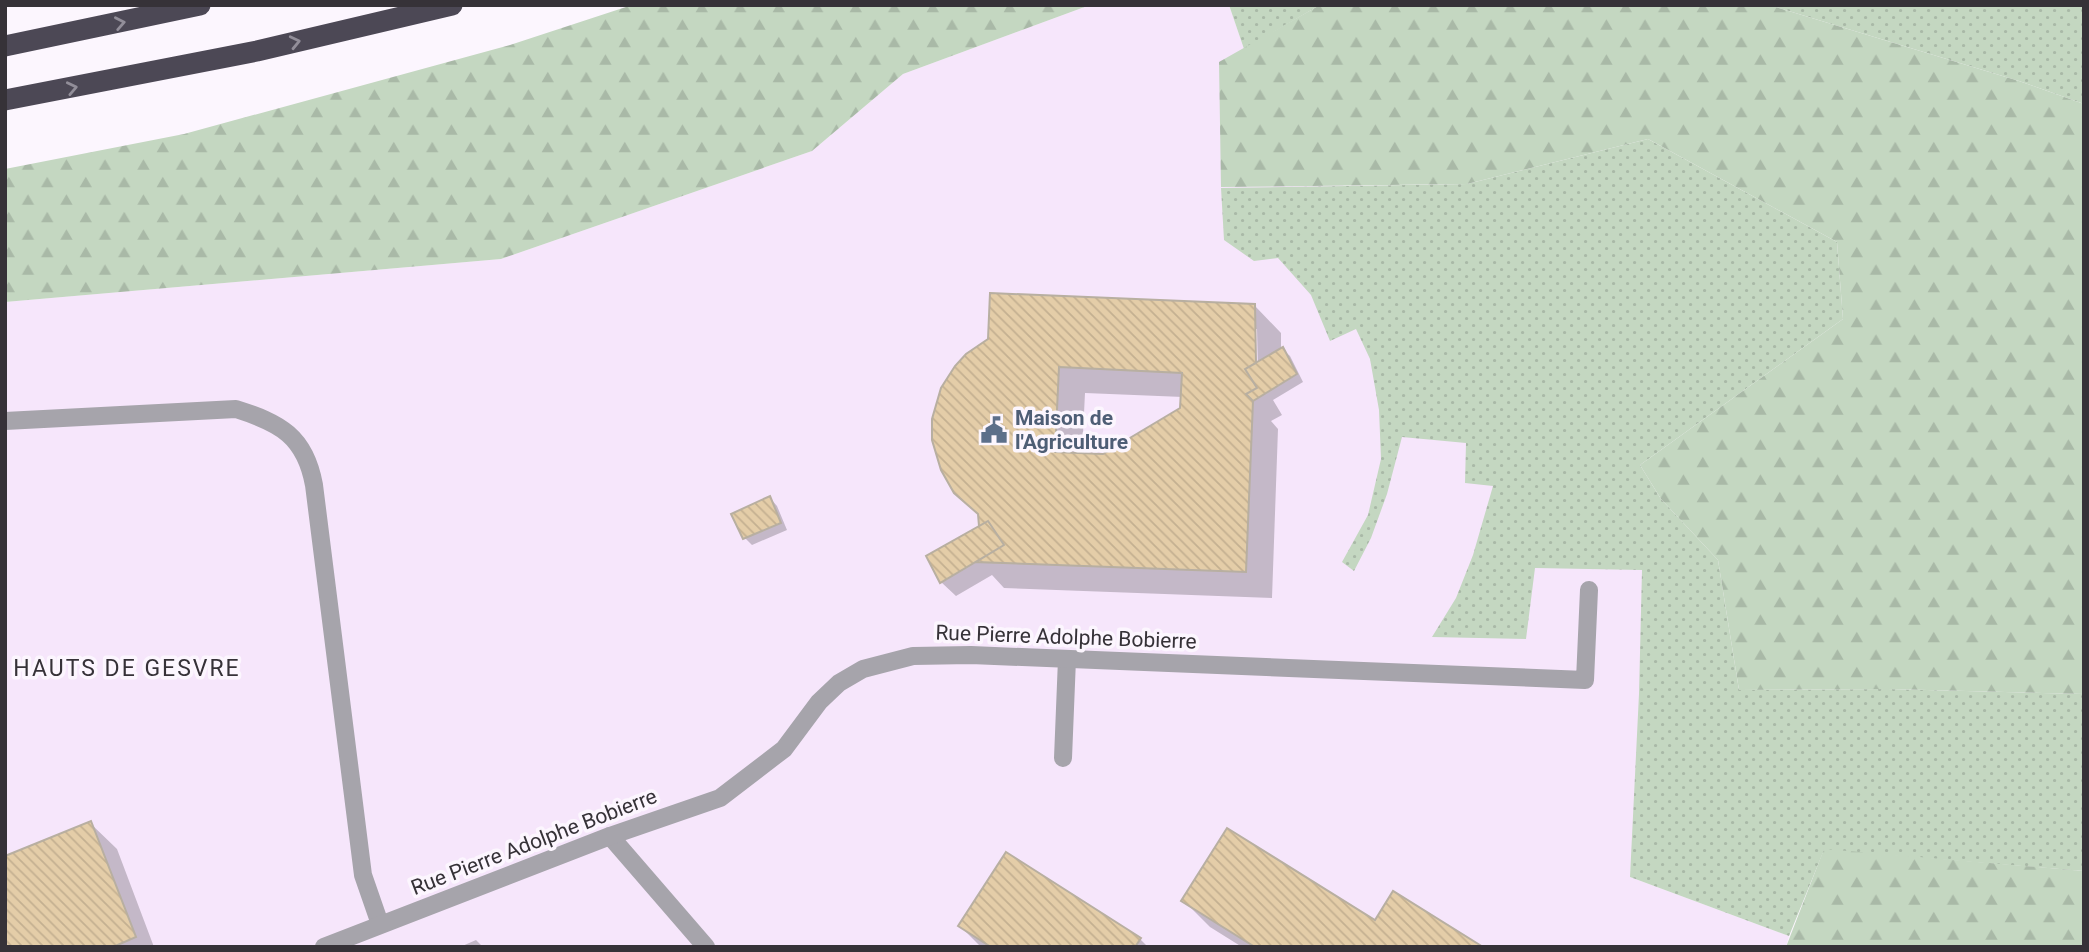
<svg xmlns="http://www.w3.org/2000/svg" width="2089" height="952" viewBox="0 0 2089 952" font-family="Roboto,sans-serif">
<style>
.built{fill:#f6e6fb}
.grass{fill:url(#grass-dots)}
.forest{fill:url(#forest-firs)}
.shadow{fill:#0003;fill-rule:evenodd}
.building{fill:url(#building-back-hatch);stroke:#b8afa1;stroke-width:2;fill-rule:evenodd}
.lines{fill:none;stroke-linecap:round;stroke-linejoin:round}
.lane{stroke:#a6a4ab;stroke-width:18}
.street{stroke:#a6a4ab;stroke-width:18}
.highway{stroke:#4c4855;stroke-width:21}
.oneway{stroke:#928e99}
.labels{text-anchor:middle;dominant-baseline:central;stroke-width:7;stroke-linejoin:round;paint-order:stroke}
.service-label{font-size:21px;font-weight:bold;fill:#4e5e75;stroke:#fcf6fe;text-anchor:start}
.street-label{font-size:21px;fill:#363238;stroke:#fcf6fe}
.neighbourhood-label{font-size:23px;letter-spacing:2px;fill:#363238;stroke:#fcf6fe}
</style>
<defs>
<pattern id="grass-dots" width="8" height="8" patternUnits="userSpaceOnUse" patternTransform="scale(1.75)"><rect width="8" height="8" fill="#c4d7c1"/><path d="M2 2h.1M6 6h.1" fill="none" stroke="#a9b9a7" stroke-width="1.8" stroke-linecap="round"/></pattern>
<pattern id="forest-firs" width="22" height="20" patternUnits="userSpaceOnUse" patternTransform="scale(1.75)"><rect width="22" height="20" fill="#c4d7c1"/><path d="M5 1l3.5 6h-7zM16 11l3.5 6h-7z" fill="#a9b9a7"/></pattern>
<pattern id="building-back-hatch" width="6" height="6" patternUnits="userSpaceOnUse" patternTransform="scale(1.75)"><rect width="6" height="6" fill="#e4cda8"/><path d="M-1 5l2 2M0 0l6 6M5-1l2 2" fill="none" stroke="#c4b091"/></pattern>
</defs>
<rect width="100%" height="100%" fill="#fcf6fe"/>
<path class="built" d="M 1090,5 L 1229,5 L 1244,49 L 1219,63 L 1661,499 L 1630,877 L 1789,936 L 1786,947 L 5,947 L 5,302 L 501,259 L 812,151 L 903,74 Z"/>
<path class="grass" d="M 1229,5 L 1320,5 L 1244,49 Z
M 1769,5 L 2084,5 L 2084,104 L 2019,81 Z
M 1648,139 L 1837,242 L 1843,319 L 1640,465 L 1661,499 L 1718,560 L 1739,690 L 1888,689 L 2084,694 L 2084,871 L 1824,850 L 1789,936 L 1630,877 L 1639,694 L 1642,570 L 1535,568 L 1526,639 L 1432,637 L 1456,598 L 1473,555 L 1493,486 L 1465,483 L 1466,443 L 1402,437 L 1387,494 L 1371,538 L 1354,571 L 1342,562 L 1368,515 L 1381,459 L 1379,410 L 1370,359 L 1356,329 L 1330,341 L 1311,295 L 1278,258 L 1254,261 L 1224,240 L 1221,188 L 1467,184 Z"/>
<path class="forest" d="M 632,5 L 1090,5 L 903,74 L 812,151 L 501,259 L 5,302 L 5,169 L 184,134 L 510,45 Z
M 1320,5 L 1769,5 L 2019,81 L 2084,104 L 2084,694 L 1888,689 L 1739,690 L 1718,560 L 1661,499 L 1640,465 L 1843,319 L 1837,242 L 1648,139 L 1467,184 L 1221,187 L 1219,62 Z
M 1824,849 L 2084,871 L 2084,947 L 1786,947 Z"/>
<path class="shadow" d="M 1255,306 L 1281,333 L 1281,348 L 1290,356 L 1303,382 L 1273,400 L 1282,415 L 1271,421 L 1278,429 L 1272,598 L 1004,588 L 992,575 L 956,596 L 941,582 L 981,527 L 980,516 L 956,492 L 943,389 ZM 1254,329 L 1257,329 L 1258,371 L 1254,371 ZM 1085,393 L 1183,397 L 1182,409 L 1103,455 L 1082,454 Z
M 770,498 L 777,506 L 787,530 L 752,545 L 745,538 Z
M 90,823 L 117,849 L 154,947 L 5,947 Z
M 1183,900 L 1480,947 L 1242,947 L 1210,927 Z
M 960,926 L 1140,939 L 1148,947 L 981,947 Z
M 476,940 L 483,947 L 460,947 Z"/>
<path class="building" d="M 990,293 L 1255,304 L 1256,363 L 1245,369 L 1257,388 L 1246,394 L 1253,401 L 1246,572 L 976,562 L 1004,545 L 988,521 L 979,526 L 978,514 L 954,493 L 941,470 L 932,440 L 932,419 L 941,388 L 955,366 L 966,354 L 988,339 ZM 1059,367 L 1182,373 L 1180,408 L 1103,454 L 1055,452 Z
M 1283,347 L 1297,374 L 1253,401 L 1246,394 L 1257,388 L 1245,369 Z
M 770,496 L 781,523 L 743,539 L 731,514 Z
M 988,521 L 1004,545 L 940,583 L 926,556 Z
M 91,821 L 136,937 L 113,947 L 5,947 L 5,856 Z
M 1227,828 L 1375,920 L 1393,891 L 1483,947 L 1255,947 L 1181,901 Z
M 1006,852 L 1141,938 L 1135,947 L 991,947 L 958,926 Z"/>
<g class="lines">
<path class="lane" d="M 5,421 L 236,409 C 280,423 305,436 314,485 L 363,875 L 380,924
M 1063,758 L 1067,659
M 610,836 L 706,947"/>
<path class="street" d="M 324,947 L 610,836 L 720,798 L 784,749 L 819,702 L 839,683 L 863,669 L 913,656 L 971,655 L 1585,680 L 1589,590"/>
<path class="highway" d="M 5,46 L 200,5
M 5,100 L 257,51 L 452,5"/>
</g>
<defs><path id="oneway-chevron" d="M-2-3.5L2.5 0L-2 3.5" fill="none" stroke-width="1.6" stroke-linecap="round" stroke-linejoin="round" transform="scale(1.75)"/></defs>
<g class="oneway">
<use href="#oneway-chevron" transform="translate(120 23) rotate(-11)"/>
<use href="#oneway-chevron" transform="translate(295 42) rotate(-13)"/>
<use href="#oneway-chevron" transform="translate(72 88) rotate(-12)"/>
</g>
<defs>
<symbol id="civic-bare" viewBox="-9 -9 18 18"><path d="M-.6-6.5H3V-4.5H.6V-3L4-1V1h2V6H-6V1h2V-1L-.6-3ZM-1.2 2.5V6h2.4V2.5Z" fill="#5c6f8a" stroke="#fcf6fe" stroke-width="2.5" paint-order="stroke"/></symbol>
</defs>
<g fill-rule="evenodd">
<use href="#civic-bare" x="975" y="411" width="38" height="38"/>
</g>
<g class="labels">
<g class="service-label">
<text x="1015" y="418">Maison de<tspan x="1015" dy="24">l'Agriculture</tspan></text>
</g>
<g class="street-label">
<text transform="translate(1066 637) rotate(2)">Rue Pierre Adolphe Bobierre</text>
<text transform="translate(534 842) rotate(-21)">Rue Pierre Adolphe Bobierre</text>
</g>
<g class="neighbourhood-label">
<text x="127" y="668">HAUTS DE GESVRE</text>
</g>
</g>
<rect width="2089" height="952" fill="none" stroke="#363238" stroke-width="14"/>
</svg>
